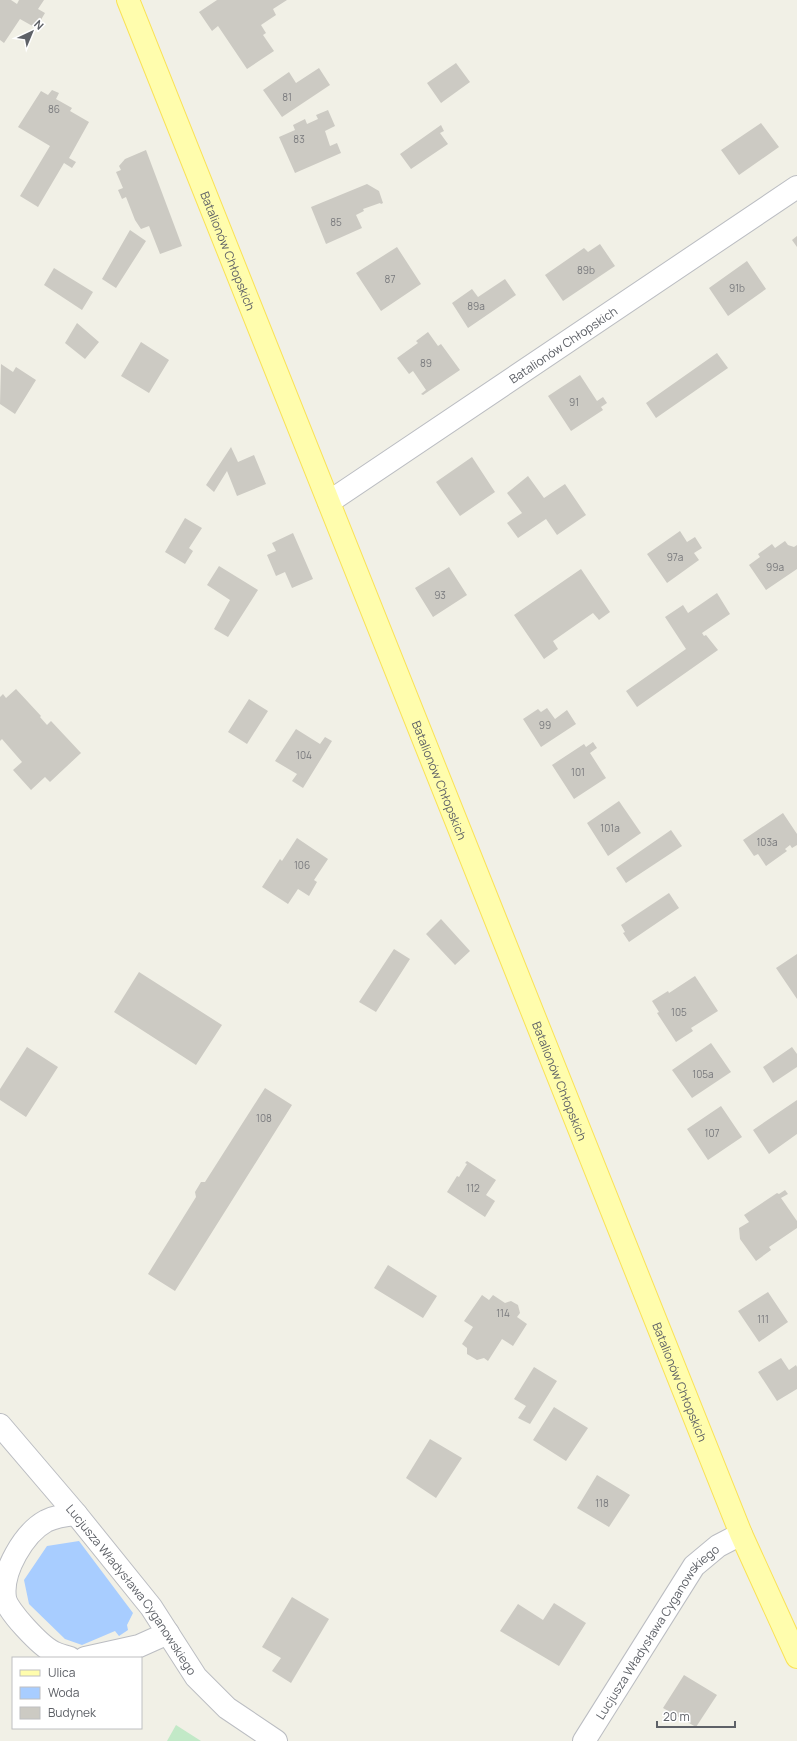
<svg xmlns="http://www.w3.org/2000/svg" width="797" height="1741" viewBox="0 0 797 1741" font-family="Manrope,sans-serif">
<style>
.green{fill:#c2e9c7}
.water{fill:#a8cdff}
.building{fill:#cccac3}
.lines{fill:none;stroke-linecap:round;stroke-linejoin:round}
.minor-casing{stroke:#bbbdc2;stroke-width:24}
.major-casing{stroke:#fae256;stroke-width:24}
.minor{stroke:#fff;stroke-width:22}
.major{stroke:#fffdad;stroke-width:22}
.labels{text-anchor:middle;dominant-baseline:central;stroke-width:3;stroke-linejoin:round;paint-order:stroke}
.number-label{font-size:10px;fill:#7a7b7e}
.street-label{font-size:12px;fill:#5e6167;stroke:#fff}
</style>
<rect width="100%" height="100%" fill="#f1f0e6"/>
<path class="green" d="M 176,1725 L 201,1741 L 167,1741 Z"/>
<path class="water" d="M 79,1541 L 133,1613 L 127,1625 L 128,1630 L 119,1636 L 115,1631 L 82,1645 L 65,1639 L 29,1604 L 24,1580 L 47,1546 Z"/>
<path class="building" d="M 0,0 L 11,0 L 17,4 L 19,0 L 44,0 L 38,9 L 45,13 L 36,28 L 20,19 L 4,43 L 0,40 Z
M 217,0 L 287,0 L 273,9 L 276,15 L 261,25 L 266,33 L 263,35 L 274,51 L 247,69 L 218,26 L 212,31 L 199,12 Z
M 456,63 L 470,82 L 441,103 L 427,83 Z
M 319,68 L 330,85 L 282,117 L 263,90 L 289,72 L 296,83 Z
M 52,90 L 59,93 L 56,99 L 72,108 L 70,111 L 89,122 L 69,158 L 76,162 L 72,168 L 64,163 L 38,207 L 20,196 L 50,146 L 18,127 L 41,91 L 48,95 Z
M 328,110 L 335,126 L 325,131 L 330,146 L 337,143 L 341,153 L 295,173 L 279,137 L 295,130 L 293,125 L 305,119 L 307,124 L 318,119 L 316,115 Z
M 761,123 L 779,147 L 739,175 L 721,150 Z
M 441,125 L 444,131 L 440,133 L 448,144 L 411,169 L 400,154 Z
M 146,150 L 182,246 L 160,254 L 149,226 L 141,229 L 135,220 L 126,197 L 122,199 L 118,190 L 123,188 L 116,172 L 121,170 L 119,166 L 125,159 Z
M 367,184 L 379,191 L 383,203 L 381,204 L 380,203 L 363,209 L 364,211 L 356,215 L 362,228 L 326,244 L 311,207 Z
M 130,230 L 146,241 L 116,288 L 102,279 Z
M 797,236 L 797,247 L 792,240 Z
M 600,244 L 615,266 L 563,301 L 545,275 L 584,248 L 588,252 Z
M 397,247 L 421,284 L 381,311 L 356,273 Z
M 747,261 L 766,289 L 728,316 L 709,288 Z
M 54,268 L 93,292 L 82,310 L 44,285 Z
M 505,279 L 516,295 L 468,328 L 452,303 L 472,289 L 478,297 Z
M 77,323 L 99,342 L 85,359 L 65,343 Z
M 428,332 L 438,346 L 441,344 L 460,370 L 423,395 L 421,394 L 426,390 L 413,371 L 409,374 L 397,358 L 418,343 L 416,341 Z
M 141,342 L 169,360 L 149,393 L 121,376 Z
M 717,353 L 728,368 L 656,418 L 646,403 Z
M 1,364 L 13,372 L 16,367 L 36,380 L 15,414 L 0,404 Z
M 580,375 L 597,401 L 603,397 L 607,403 L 601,407 L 603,410 L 571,431 L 548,396 Z
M 231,447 L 238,462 L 254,455 L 266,484 L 237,496 L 227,471 L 214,492 L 206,485 Z
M 472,457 L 495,492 L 460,516 L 436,482 Z
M 528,476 L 544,498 L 565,484 L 586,515 L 557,535 L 546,519 L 518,538 L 507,523 L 522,513 L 507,493 Z
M 185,518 L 202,528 L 189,548 L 193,551 L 185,564 L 165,552 Z
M 680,531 L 687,542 L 695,537 L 702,548 L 694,553 L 699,560 L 667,583 L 647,554 Z
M 293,533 L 313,579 L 292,588 L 285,572 L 276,576 L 267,555 L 276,551 L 272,543 Z
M 785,541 L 788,545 L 794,547 L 797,545 L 797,569 L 766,590 L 749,565 L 760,557 L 758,554 L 772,544 L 775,548 Z
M 219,566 L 258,590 L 228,637 L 214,629 L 230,600 L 207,585 Z
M 449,567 L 467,595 L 433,617 L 415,588 Z
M 581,569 L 610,612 L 599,620 L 593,613 L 553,641 L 558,649 L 544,659 L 514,615 Z
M 717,593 L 730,614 L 702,633 L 704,636 L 706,635 L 718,650 L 637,707 L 626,691 L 686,649 L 665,617 L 683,605 L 688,613 Z
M 16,689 L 41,716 L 40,717 L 47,725 L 51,721 L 81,753 L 50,782 L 45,777 L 31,790 L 13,770 L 22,762 L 2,739 L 0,741 L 0,697 L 3,694 L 6,698 Z
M 249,699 L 268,711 L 247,744 L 228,732 Z
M 547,708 L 555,719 L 567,710 L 576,724 L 541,747 L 523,719 L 538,709 L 541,712 Z
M 296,729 L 320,744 L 325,737 L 332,741 L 303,788 L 292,781 L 297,774 L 275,761 Z
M 593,742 L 597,748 L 590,753 L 606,778 L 574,799 L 552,765 L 584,744 L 586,747 Z
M 619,801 L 641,833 L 608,856 L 587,823 Z
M 783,813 L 797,834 L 797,845 L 792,848 L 790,845 L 785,849 L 787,851 L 766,866 L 758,854 L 754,856 L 743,840 Z
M 671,830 L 682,846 L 626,883 L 616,868 Z
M 297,838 L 328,859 L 314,880 L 317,882 L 309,896 L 298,889 L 288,904 L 262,887 L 280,859 L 282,861 Z
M 669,893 L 679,908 L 629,942 L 623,933 L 625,932 L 621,925 Z
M 441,919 L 470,951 L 455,965 L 426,934 Z
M 394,949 L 410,959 L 376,1012 L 359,1002 Z
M 797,954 L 797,999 L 776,968 Z
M 139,972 L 222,1025 L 196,1065 L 114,1012 Z
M 695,976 L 718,1011 L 691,1028 L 693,1031 L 676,1042 L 657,1013 L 659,1012 L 652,1001 L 668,991 L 669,993 Z
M 711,1043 L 731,1072 L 692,1098 L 672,1070 Z
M 27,1047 L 58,1067 L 26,1117 L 0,1100 L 0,1089 Z
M 792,1047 L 797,1054 L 797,1067 L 773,1083 L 763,1067 Z
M 265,1088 L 292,1105 L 175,1291 L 148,1274 L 196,1197 L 195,1192 L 201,1182 L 205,1182 Z
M 797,1100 L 797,1134 L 769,1154 L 753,1130 Z
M 721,1106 L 742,1137 L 708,1160 L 687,1129 Z
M 467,1161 L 496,1180 L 486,1195 L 495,1201 L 485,1217 L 447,1192 L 457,1176 L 459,1177 L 467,1164 L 465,1163 Z
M 785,1190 L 788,1194 L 781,1198 L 797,1221 L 797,1228 L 769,1247 L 771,1250 L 756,1261 L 740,1239 L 739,1228 L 749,1222 L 744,1215 L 777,1193 L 779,1194 Z
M 388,1265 L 437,1296 L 423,1318 L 374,1288 Z
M 768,1292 L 788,1322 L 759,1342 L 738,1311 Z
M 482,1295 L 489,1300 L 493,1295 L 505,1303 L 511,1301 L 518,1305 L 520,1313 L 517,1317 L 527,1324 L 513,1346 L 502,1339 L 488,1361 L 484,1358 L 477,1360 L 467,1354 L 467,1348 L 462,1344 L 473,1327 L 464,1321 Z
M 781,1358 L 789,1370 L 796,1365 L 797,1367 L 797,1389 L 777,1401 L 758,1372 Z
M 534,1367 L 557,1381 L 530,1424 L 518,1418 L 526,1406 L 514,1399 Z
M 554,1407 L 588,1428 L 566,1461 L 533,1440 Z
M 430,1439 L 462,1458 L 436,1498 L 406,1478 Z
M 597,1475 L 630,1495 L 609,1527 L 577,1508 Z
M 292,1597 L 329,1619 L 291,1683 L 272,1671 L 281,1658 L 262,1647 Z
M 554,1603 L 586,1623 L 559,1666 L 500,1631 L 518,1604 L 543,1620 Z
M 684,1675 L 717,1695 L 696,1727 L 663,1708 Z"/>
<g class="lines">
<defs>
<g id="minor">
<path id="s1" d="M 329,502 L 797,187"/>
<path id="s2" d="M 0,1425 L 76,1514 L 151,1607 L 196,1677 L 227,1708 L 276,1741"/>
<path d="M 70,1658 C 65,1656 58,1655 53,1652 C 41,1646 7,1611 5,1598 C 1,1572 24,1533 46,1521 C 56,1516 66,1515 76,1514"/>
<path d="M 85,1658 L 139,1646 L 168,1633"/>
<path id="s3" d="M 584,1741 L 694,1566 L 718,1546 L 741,1534"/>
</g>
<g id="major">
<path id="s4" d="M 128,0 L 741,1534 L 797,1657"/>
</g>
</defs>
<use href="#minor" class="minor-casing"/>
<use href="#major" class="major-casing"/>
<use href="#minor" class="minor"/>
<use href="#major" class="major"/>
</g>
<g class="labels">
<g class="number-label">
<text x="287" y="97">81</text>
<text x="54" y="109">86</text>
<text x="299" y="139">83</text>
<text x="336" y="222">85</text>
<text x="586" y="270">89b</text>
<text x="390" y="279">87</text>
<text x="737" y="288">91b</text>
<text x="476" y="306">89a</text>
<text x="426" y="363">89</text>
<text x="574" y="402">91</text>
<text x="675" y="557">97a</text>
<text x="775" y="567">99a</text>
<text x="440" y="595">93</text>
<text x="545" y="725">99</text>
<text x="304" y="755">104</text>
<text x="578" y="772">101</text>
<text x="610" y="828">101a</text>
<text x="767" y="842">103a</text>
<text x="302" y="865">106</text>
<text x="679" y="1012">105</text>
<text x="703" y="1074">105a</text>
<text x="264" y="1118">108</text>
<text x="712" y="1133">107</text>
<text x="473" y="1188">112</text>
<text x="503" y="1313">114</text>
<text x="763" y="1319">111</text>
<text x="602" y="1503">118</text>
</g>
<g class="street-label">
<text stroke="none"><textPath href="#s4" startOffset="270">Batalionów Chłopskich</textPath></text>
<text stroke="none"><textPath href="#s1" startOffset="282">Batalionów Chłopskich</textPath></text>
<text stroke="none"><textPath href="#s4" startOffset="840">Batalionów Chłopskich</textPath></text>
<text stroke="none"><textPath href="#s4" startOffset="1164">Batalionów Chłopskich</textPath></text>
<text stroke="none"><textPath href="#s4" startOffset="1488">Batalionów Chłopskich</textPath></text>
<text stroke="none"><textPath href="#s2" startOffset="211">Lucjusza Władysława Cyganowskiego</textPath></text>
<text stroke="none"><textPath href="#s3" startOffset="132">Lucjusza Władysława Cyganowskiego</textPath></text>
</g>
</g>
<rect x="12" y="1657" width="130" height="72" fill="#ffffff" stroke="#bfc0c2"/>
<rect x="20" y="1670" width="20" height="6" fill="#fffdad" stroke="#bfc0c2"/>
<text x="48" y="1677" font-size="12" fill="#5e6167">Ulica</text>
<rect x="20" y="1687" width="20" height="12" fill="#a8cdff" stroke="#bfc0c2"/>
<text x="48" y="1697" font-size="12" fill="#5e6167">Woda</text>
<rect x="20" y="1707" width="20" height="12" fill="#cccac3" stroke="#bfc0c2"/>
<text x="48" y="1717" font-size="12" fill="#5e6167">Budynek</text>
<g transform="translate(32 32) rotate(44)" stroke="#ffffff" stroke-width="3" paint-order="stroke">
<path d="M0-3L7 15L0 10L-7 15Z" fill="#5e6167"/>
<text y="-6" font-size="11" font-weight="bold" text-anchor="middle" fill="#5e6167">N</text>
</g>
<path d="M657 1721v6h78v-6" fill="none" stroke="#5e6167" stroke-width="2"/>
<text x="663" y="1721" font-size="12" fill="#5e6167" stroke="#ffffff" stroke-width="3" paint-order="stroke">20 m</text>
</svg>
